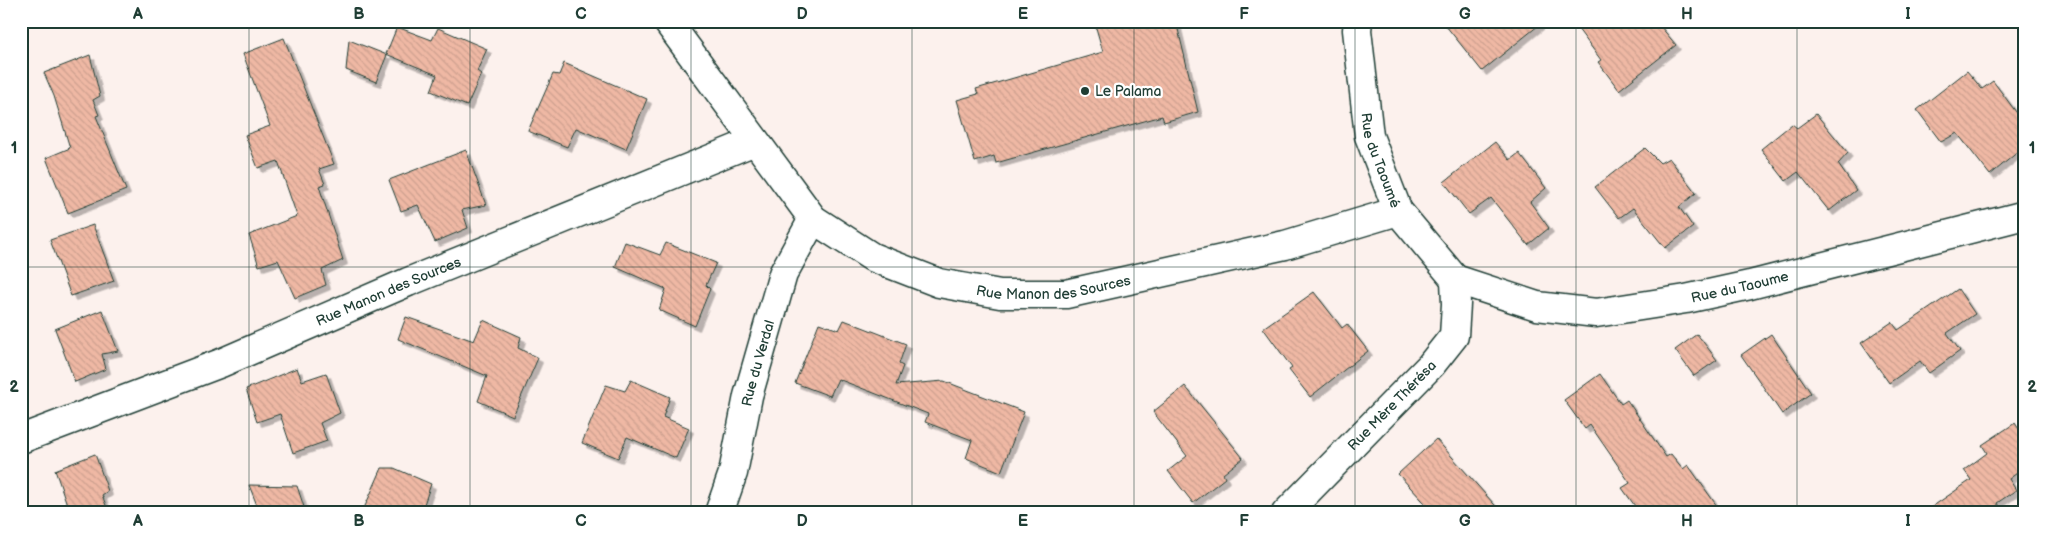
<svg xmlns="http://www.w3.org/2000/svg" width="2046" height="534" viewBox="0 0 2046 534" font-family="'Balsamiq Sans',sans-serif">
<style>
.building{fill:url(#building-back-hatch);stroke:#1f3d34;filter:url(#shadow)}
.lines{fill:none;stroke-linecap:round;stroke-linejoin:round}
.minor-casing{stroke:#1f3d34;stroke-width:31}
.minor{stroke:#fff;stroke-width:28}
.grid{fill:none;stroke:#1f3d34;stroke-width:1;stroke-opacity:0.55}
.poi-dot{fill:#1f3d34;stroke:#fff;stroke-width:2}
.labels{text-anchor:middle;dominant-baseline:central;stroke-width:4.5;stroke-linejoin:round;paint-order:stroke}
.poi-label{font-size:14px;fill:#1f3d34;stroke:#fff;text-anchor:start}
.street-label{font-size:14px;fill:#1f3d34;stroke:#fff}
.neatline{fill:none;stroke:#1f3d34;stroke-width:2}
.grid-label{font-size:16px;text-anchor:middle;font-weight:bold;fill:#1f3d34}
</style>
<defs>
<pattern id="building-back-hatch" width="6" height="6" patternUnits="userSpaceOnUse" patternTransform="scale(1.25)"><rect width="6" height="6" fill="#efb8a4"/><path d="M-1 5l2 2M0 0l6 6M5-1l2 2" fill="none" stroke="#cc9f8e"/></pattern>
<filter id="shadow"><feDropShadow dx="4.5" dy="4.5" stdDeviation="0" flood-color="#0004"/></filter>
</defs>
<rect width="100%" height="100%" fill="#fcf1ed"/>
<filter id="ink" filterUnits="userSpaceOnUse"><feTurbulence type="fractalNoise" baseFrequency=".02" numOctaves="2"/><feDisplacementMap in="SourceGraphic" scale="10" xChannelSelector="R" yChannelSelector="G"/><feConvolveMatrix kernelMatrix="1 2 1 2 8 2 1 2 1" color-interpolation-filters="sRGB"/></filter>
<g filter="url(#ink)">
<path class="building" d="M 1094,21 L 1176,21 L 1198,112 L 1164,122 L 1162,116 L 996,163 L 994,156 L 975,162 L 957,100 L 978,94 L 976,89 L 1103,52 Z
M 1442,21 L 1544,21 L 1482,71 Z
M 1572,21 L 1656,21 L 1676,45 L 1619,90 L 1598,62 L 1601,60 Z
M 397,27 L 432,40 L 438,28 L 487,49 L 477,71 L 481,74 L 467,106 L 431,91 L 437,75 L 386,54 Z
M 284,38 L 334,164 L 319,169 L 325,184 L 319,186 L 343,260 L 322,270 L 326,285 L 295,298 L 278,260 L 259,266 L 249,235 L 297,216 L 278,161 L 258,168 L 245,135 L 270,126 L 243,54 Z
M 349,40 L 387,55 L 376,82 L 346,70 Z
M 90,55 L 100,96 L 93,100 L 99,115 L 96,116 L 126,190 L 68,213 L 46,158 L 70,148 L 54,96 L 44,73 Z
M 564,63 L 647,99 L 626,149 L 576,128 L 567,147 L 528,131 L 553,74 L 559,75 Z
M 1967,71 L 1982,89 L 1993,81 L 2025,124 L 2025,146 L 1990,175 L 1957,133 L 1941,142 L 1917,110 Z
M 1816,114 L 1848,153 L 1838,164 L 1856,190 L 1829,211 L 1798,172 L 1786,181 L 1761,149 L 1792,124 L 1797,128 Z
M 1495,142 L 1510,160 L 1519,153 L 1546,188 L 1530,202 L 1549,228 L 1528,245 L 1491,198 L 1469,214 L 1444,182 Z
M 1645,148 L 1660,163 L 1669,158 L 1696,193 L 1679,207 L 1693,227 L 1665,248 L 1633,208 L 1619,218 L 1595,187 Z
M 466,150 L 486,205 L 462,210 L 468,228 L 435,242 L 418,205 L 401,211 L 389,180 Z
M 93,225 L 114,281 L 71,296 L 50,240 Z
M 625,242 L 660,255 L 666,243 L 716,263 L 706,285 L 710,289 L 695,326 L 659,310 L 666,289 L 615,267 Z
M 1958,289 L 1975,314 L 1947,333 L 1960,351 L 1929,373 L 1920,361 L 1889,383 L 1861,343 L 1892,322 L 1898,330 Z
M 1314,292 L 1342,328 L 1347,324 L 1368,351 L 1310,397 L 1289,370 L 1292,368 L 1263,328 Z
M 102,310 L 118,351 L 102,354 L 106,369 L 75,382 L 55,329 Z
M 406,317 L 474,341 L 483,320 L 521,337 L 518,348 L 538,358 L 513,416 L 478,401 L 487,376 L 398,339 Z
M 844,320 L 906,344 L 899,364 L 903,366 L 896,385 L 944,381 L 1024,412 L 1001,472 L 966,458 L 972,440 L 925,422 L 928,414 L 838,379 L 830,396 L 795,383 L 819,323 L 839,330 Z
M 1697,334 L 1717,360 L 1694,376 L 1675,350 Z
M 1771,334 L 1811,393 L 1782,414 L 1741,355 Z
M 297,368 L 302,381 L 326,373 L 340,413 L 320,423 L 327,441 L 293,453 L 280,414 L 257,422 L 246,389 Z
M 1600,374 L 1621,404 L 1627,400 L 1666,457 L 1671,454 L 1683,469 L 1688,465 L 1722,513 L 1640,513 L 1622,488 L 1630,483 L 1590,425 L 1585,429 L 1564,400 Z
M 631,380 L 670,397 L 663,417 L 689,428 L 676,458 L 627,437 L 618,458 L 582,443 L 606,385 L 625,391 Z
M 1185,386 L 1243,458 L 1223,474 L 1225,478 L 1193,503 L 1168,471 L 1187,456 L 1153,412 Z
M 2015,423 L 2025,438 L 2025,467 L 2009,479 L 2016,490 L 1997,503 L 2003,513 L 1923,513 L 1971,480 L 1964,470 L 1987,453 L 1982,445 Z
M 1436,439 L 1502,513 L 1434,513 L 1398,474 Z
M 95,454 L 108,491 L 102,495 L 109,513 L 70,513 L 55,470 Z
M 382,468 L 394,468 L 431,484 L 421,513 L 362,513 Z
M 249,485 L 297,486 L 306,513 L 260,513 Z"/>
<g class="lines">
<defs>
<g id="minor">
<path id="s1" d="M 667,21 L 813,219 L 872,257 L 939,283 L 1000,294 L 1066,294 L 1285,245 L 1398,211"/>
<path id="s2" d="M 1358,21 L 1357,30 L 1369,136 L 1398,211 L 1455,279"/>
<path id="s3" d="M 1455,279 L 1537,306 L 1596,313 L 1686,299 L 1750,285 L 2025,215"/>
<path id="s4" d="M 21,439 L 221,363 L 408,282 L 755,141"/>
<path id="s5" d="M 719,513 L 733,473 L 748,396 L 783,274 L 813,219"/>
<path id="s6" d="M 1286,513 L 1431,365 L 1454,336 L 1456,304 L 1455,279"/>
</g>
</defs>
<use href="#minor" class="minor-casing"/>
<use href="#minor" class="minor"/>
</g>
</g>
<path class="grid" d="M 249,21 L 249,513M 470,21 L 470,513M 691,21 L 691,513M 912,21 L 912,513M 1134,21 L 1134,513M 1355,21 L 1355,513M 1576,21 L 1576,513M 1797,21 L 1797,513M 21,267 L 2025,267"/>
<circle class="poi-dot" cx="1085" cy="91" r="5"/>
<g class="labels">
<g class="poi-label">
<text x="1095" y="91">Le Palama</text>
</g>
<g class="street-label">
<text stroke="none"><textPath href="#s2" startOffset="142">Rue du Taoumé</textPath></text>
<text stroke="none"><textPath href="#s1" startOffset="504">Rue Manon des Sources</textPath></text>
<text stroke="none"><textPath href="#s3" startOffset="292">Rue du Taoume</textPath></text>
<text stroke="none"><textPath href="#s4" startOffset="396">Rue Manon des Sources</textPath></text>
<text stroke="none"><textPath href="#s5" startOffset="155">Rue du Verdal</textPath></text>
<text stroke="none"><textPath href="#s6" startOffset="151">Rue Mère Thérésa</textPath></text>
</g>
</g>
<rect width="2046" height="534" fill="none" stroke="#fff" stroke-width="55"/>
<rect x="28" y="28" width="1990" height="478" class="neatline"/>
<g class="grid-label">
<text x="138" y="19">A</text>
<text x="359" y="19">B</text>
<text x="581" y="19">C</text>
<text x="802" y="19">D</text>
<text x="1023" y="19">E</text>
<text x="1244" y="19">F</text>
<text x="1465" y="19">G</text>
<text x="1687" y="19">H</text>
<text x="1908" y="19">I</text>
<text x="14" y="153">1</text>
<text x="2032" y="153">1</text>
<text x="14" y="392">2</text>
<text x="2032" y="392">2</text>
<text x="138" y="526">A</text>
<text x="359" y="526">B</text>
<text x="581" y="526">C</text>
<text x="802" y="526">D</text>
<text x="1023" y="526">E</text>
<text x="1244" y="526">F</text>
<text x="1465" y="526">G</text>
<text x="1687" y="526">H</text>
<text x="1908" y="526">I</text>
</g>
</svg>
